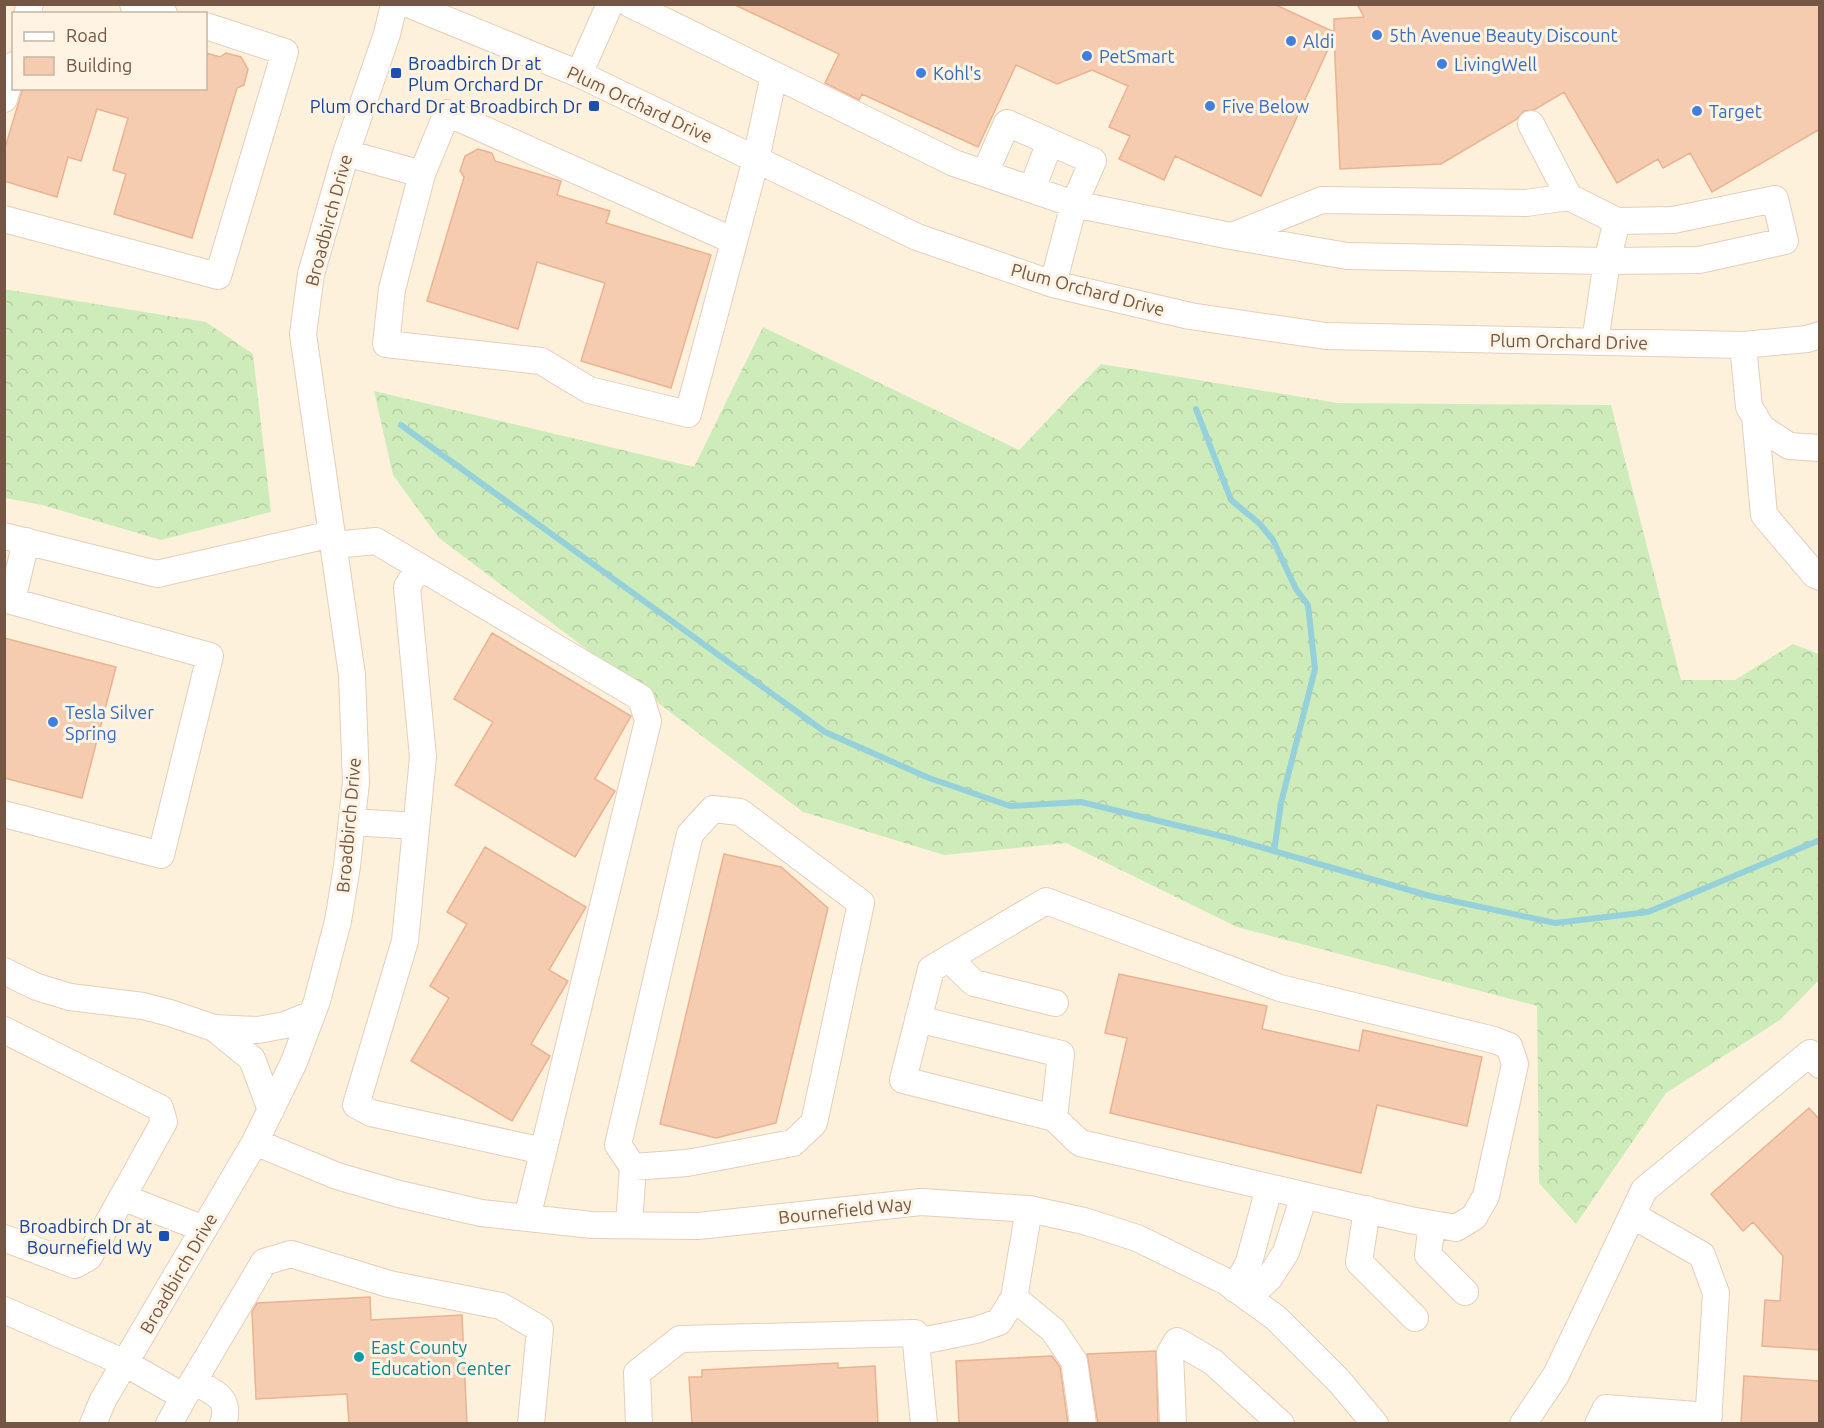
<svg xmlns="http://www.w3.org/2000/svg" width="1824" height="1428" viewBox="0 0 1824 1428" font-family="Ubuntu,sans-serif">
<style>
.forest{fill:url(#forest-crowns)}
.lines{fill:none;stroke-linecap:round;stroke-linejoin:round}
.stream{stroke:#95d0db;stroke-width:6}
.building{fill:#f6ccb1;stroke:#eab290;stroke-width:1.5}
.minor-casing{stroke:#e4cebb;stroke-width:28}
.minor{stroke:#fff;stroke-width:26}
.shop-dot{fill:#3f7fe0;stroke:#fff4e4;stroke-width:2}
.transit-dot{fill:#1a4fb4;stroke:#fff4e4;stroke-width:2}
.culture-dot{fill:#0f9aa8;stroke:#fff4e4;stroke-width:2}
.labels{text-anchor:middle;dominant-baseline:central;stroke-width:6;stroke-linejoin:round;paint-order:stroke}
.shop-label{font-size:18px;fill:#366cbe;stroke:#fff4e4;text-anchor:start}
.transit-label{font-size:18px;fill:#164399;stroke:#fff4e4;text-anchor:end}
.street-label{font-size:18px;fill:#755543;stroke:#fff4e4}
.culture-label{font-size:18px;fill:#0d838f;stroke:#fff4e4;text-anchor:start}
</style>
<defs>
<pattern id="forest-crowns" width="20" height="18" patternUnits="userSpaceOnUse" patternTransform="scale(1.5)"><rect width="20" height="18" fill="#ceecba"/><path d="M2 6a3 3 0 1 1 6 0M12 15a3 3 0 1 1 6 0" fill="none" stroke="#b4cca1"/></pattern>
</defs>
<rect width="100%" height="100%" fill="#fef1db"/>
<path class="forest" d="M 4,289 L 206,322 L 253,354 L 271,512 L 161,540 L 42,505 L 5,498 Z
M 763,327 L 1019,450 L 1101,364 L 1338,403 L 1611,405 L 1681,680 L 1735,680 L 1793,644 L 1819,654 L 1819,980 L 1780,1020 L 1666,1093 L 1576,1224 L 1539,1183 L 1537,1006 L 1237,927 L 1066,843 L 944,855 L 803,812 L 439,538 L 393,475 L 374,391 L 694,467 Z"/>
<g class="lines">
<path class="stream" d="M 1196,409 L 1231,500 L 1260,524 L 1273,540 L 1296,589 L 1308,605 L 1315,669 L 1281,803 L 1274,851
M 401,425 L 825,732 L 929,778 L 1010,806 L 1081,802 L 1229,838 L 1430,896 L 1555,923 L 1648,912 L 1820,840"/>
</g>
<path class="building" d="M 733,4 L 1274,4 L 1334,32 L 1334,19 L 1364,17 L 1357,4 L 1820,4 L 1820,129 L 1712,192 L 1690,153 L 1663,168 L 1658,159 L 1617,183 L 1564,92 L 1534,110 L 1524,111 L 1517,119 L 1441,164 L 1340,169 L 1334,36 L 1261,196 L 1175,156 L 1164,180 L 1119,159 L 1130,136 L 1109,127 L 1128,86 L 1092,70 L 1057,84 L 1016,65 L 978,147 L 862,94 L 859,100 L 825,83 L 839,54 Z
M 206,53 L 220,57 L 226,53 L 241,57 L 248,69 L 244,85 L 237,88 L 192,238 L 114,214 L 126,174 L 113,170 L 128,118 L 97,109 L 81,161 L 68,157 L 57,197 L 4,181 L 4,151 L 23,88 L 206,88 Z
M 478,149 L 492,153 L 495,161 L 561,181 L 557,195 L 610,211 L 606,223 L 711,255 L 671,388 L 581,361 L 605,283 L 537,262 L 518,329 L 427,301 L 464,177 L 460,171 L 465,156 Z
M 492,633 L 631,716 L 595,779 L 615,791 L 575,857 L 455,785 L 493,722 L 454,699 Z
M 4,638 L 116,667 L 82,798 L 4,778 Z
M 485,847 L 586,907 L 549,970 L 568,981 L 531,1044 L 550,1056 L 512,1121 L 411,1061 L 449,998 L 430,986 L 467,924 L 447,912 Z
M 724,854 L 781,867 L 828,908 L 776,1123 L 716,1138 L 660,1124 Z
M 1119,974 L 1267,1006 L 1262,1029 L 1359,1051 L 1363,1030 L 1482,1057 L 1467,1126 L 1377,1105 L 1361,1173 L 1110,1113 L 1127,1038 L 1105,1033 Z
M 1809,1108 L 1820,1120 L 1820,1350 L 1762,1346 L 1765,1300 L 1780,1301 L 1783,1256 L 1753,1222 L 1743,1231 L 1711,1194 Z
M 370,1297 L 371,1320 L 462,1315 L 467,1424 L 349,1424 L 347,1394 L 256,1399 L 252,1312 L 257,1303 Z
M 1156,1351 L 1158,1424 L 1098,1424 L 1087,1354 Z
M 1052,1356 L 1060,1367 L 1068,1424 L 959,1424 L 956,1361 Z
M 838,1363 L 838,1368 L 875,1366 L 878,1424 L 692,1424 L 689,1377 L 702,1377 L 702,1370 Z
M 1744,1376 L 1820,1381 L 1820,1424 L 1741,1424 Z"/>
<g class="lines">
<defs>
<path id="minor" d="M 133,4 L 164,14
M 408,4 L 579,74 L 917,237 L 1053,284 L 1190,316 L 1326,336 L 1743,345 L 1807,339 L 1820,335
M 630,4 L 954,163 L 1074,204 L 1053,284
M 27,14 L 30,4
M 579,74 L 610,4
M 4,99 L 14,65
M 1531,124 L 1569,197 L 1617,221
M 346,153 L 422,174 L 392,289 L 386,344 L 541,361 L 589,390 L 688,414 L 756,159 L 774,75
M 985,173 L 1007,123 L 1093,161 L 1074,204 L 1231,236 L 1347,256 L 1607,261 L 1699,260 L 1785,241 L 1775,199 L 1673,220 L 1617,221 L 1607,261 L 1595,342
M 422,174 L 447,113 L 734,241
M 1032,189 L 1050,142
M 4,219 L 218,276 L 285,52 L 206,26
M 1232,236 L 1322,200 L 1526,203 L 1569,197
M 1743,345 L 1749,407 L 1762,428 L 1789,446 L 1820,448
M 1755,416 L 1764,515 L 1815,575 L 1820,577
M 4,536 L 157,574 L 332,534
M 334,545 L 376,541 L 641,698 L 648,721 L 527,1218
M 419,567 L 407,587 L 423,757 L 405,941 L 356,1105 L 371,1113 L 543,1151
M 4,599 L 210,656 L 161,855 L 4,814
M 12,601 L 26,541
M 352,822 L 416,826
M 1046,901 L 1280,988 L 1494,1040 L 1509,1046 L 1515,1064 L 1486,1196 L 1474,1217 L 1456,1228 L 1410,1220 L 1080,1143 L 1054,1118 L 903,1080 L 931,969 Z
M 949,959 L 974,983 L 1055,1003
M 4,971 L 37,987 L 70,997 L 143,1006 L 170,1013 L 214,1028 L 258,1030 L 285,1025 L 312,1014
M 918,1019 L 1061,1054 L 1054,1118
M 214,1028 L 252,1059 L 271,1110
M 4,1030 L 160,1108 L 164,1122 L 89,1257 L 75,1265 L 4,1238
M 255,1142 L 337,1176 L 399,1194 L 481,1213 L 592,1225 L 698,1226 L 921,1202 L 1029,1209 L 1084,1221 L 1137,1238 L 1225,1281 L 1276,1318 L 1339,1381 L 1375,1424
M 122,1197 L 204,1229
M 1029,1209 L 1014,1298 L 1053,1330 L 1074,1361 L 1083,1424
M 1367,1209 L 1359,1262 L 1415,1318
M 1632,1215 L 1702,1255 L 1716,1293 L 1708,1424
M 1432,1224 L 1428,1255 L 1465,1292
M 629,1225 L 633,1167 L 618,1145 L 690,834 L 713,809 L 740,812 L 861,903 L 814,1123 L 793,1143 L 687,1163 L 633,1167
M 1235,1289 L 1249,1262 L 1269,1188
M 1248,1298 L 1270,1277 L 1286,1252 L 1304,1196
M 4,1310 L 125,1363 L 184,1397 L 169,1424
M 916,1342 L 976,1330 L 999,1322 L 1014,1298
M 193,1381 C 213,1392 232,1397 223,1424
M 184,1397 L 264,1262 L 291,1254 L 389,1284 L 501,1306 L 540,1329 L 531,1424
M 93,1424 L 103,1400 L 255,1142 L 294,1062 L 317,1001 L 338,921 L 347,866 L 356,782 L 352,675 L 303,334 L 311,274 L 346,153 L 387,34 L 394,4
M 639,1424 L 637,1373 L 680,1339 L 915,1333 L 924,1424
M 1173,1424 L 1170,1353 L 1177,1341 L 1213,1362 L 1281,1424
M 1523,1424 L 1556,1375 L 1644,1190 L 1810,1053 L 1820,1065
M 1598,1424 L 1606,1408 L 1709,1416"/>
</defs>
<use href="#minor" class="minor-casing"/>
<use href="#minor" class="minor"/>
</g>
<g class="shop-dot">
<circle cx="1377" cy="35" r="6"/>
<circle cx="1291" cy="41" r="6"/>
<circle cx="1087" cy="56" r="6"/>
<circle cx="1442" cy="64" r="6"/>
<circle cx="921" cy="73" r="6"/>
<circle cx="1210" cy="106" r="6"/>
<circle cx="1697" cy="111" r="6"/>
<circle cx="53" cy="722" r="6"/>
</g>
<g class="transit-dot">
<rect x="390" y="67" width="12" height="12" rx="3"/>
<rect x="588" y="100" width="12" height="12" rx="3"/>
<rect x="158" y="1230" width="12" height="12" rx="3"/>
</g>
<circle class="culture-dot" cx="359" cy="1357" r="6"/>
<g class="labels">
<g class="shop-label">
<text x="1389" y="35">5th Avenue Beauty Discount</text>
<text x="1303" y="41">Aldi</text>
<text x="1099" y="56">PetSmart</text>
<text x="1454" y="64">LivingWell</text>
<text x="933" y="73">Kohl's</text>
<text x="1222" y="106">Five Below</text>
<text x="1709" y="111">Target</text>
<text x="65" y="712">Tesla Silver<tspan x="65" dy="21">Spring</tspan></text>
</g>
<g class="transit-label">
<text x="408" y="63" text-anchor="start">Broadbirch Dr at<tspan x="408" dy="21">Plum Orchard Dr</tspan></text>
<text x="582" y="106">Plum Orchard Dr at Broadbirch Dr</text>
<text x="152" y="1226">Broadbirch Dr at<tspan x="152" dy="21">Bournefield Wy</tspan></text>
</g>
<g class="street-label">
<text transform="translate(640 104) rotate(25)">Plum Orchard Drive</text>
<text transform="translate(328 220) rotate(-75)">Broadbirch Drive</text>
<text transform="translate(1088 289) rotate(15)">Plum Orchard Drive</text>
<text transform="translate(1569 341) rotate(1)">Plum Orchard Drive</text>
<text transform="translate(348 825) rotate(-85)">Broadbirch Drive</text>
<text transform="translate(845 1210) rotate(-6)">Bournefield Way</text>
<text transform="translate(178 1273) rotate(-60)">Broadbirch Drive</text>
</g>
<g class="culture-label">
<text x="371" y="1347">East County<tspan x="371" dy="21">Education Center</tspan></text>
</g>
</g>
<rect width="1824" height="1428" fill="none" stroke="#755543" stroke-width="12"/>
<rect x="12" y="12" width="195" height="78" fill="#fff4e4" stroke="#c8b4a4" stroke-width="1.5"/>
<rect x="24" y="32" width="30" height="9" fill="#ffffff" stroke="#c8b4a4" stroke-width="1.5"/>
<text x="66" y="42" font-size="18" fill="#755543">Road</text>
<rect x="24" y="57" width="30" height="18" fill="#f6ccb1" stroke="#c8b4a4" stroke-width="1.5"/>
<text x="66" y="72" font-size="18" fill="#755543">Building</text>
</svg>
